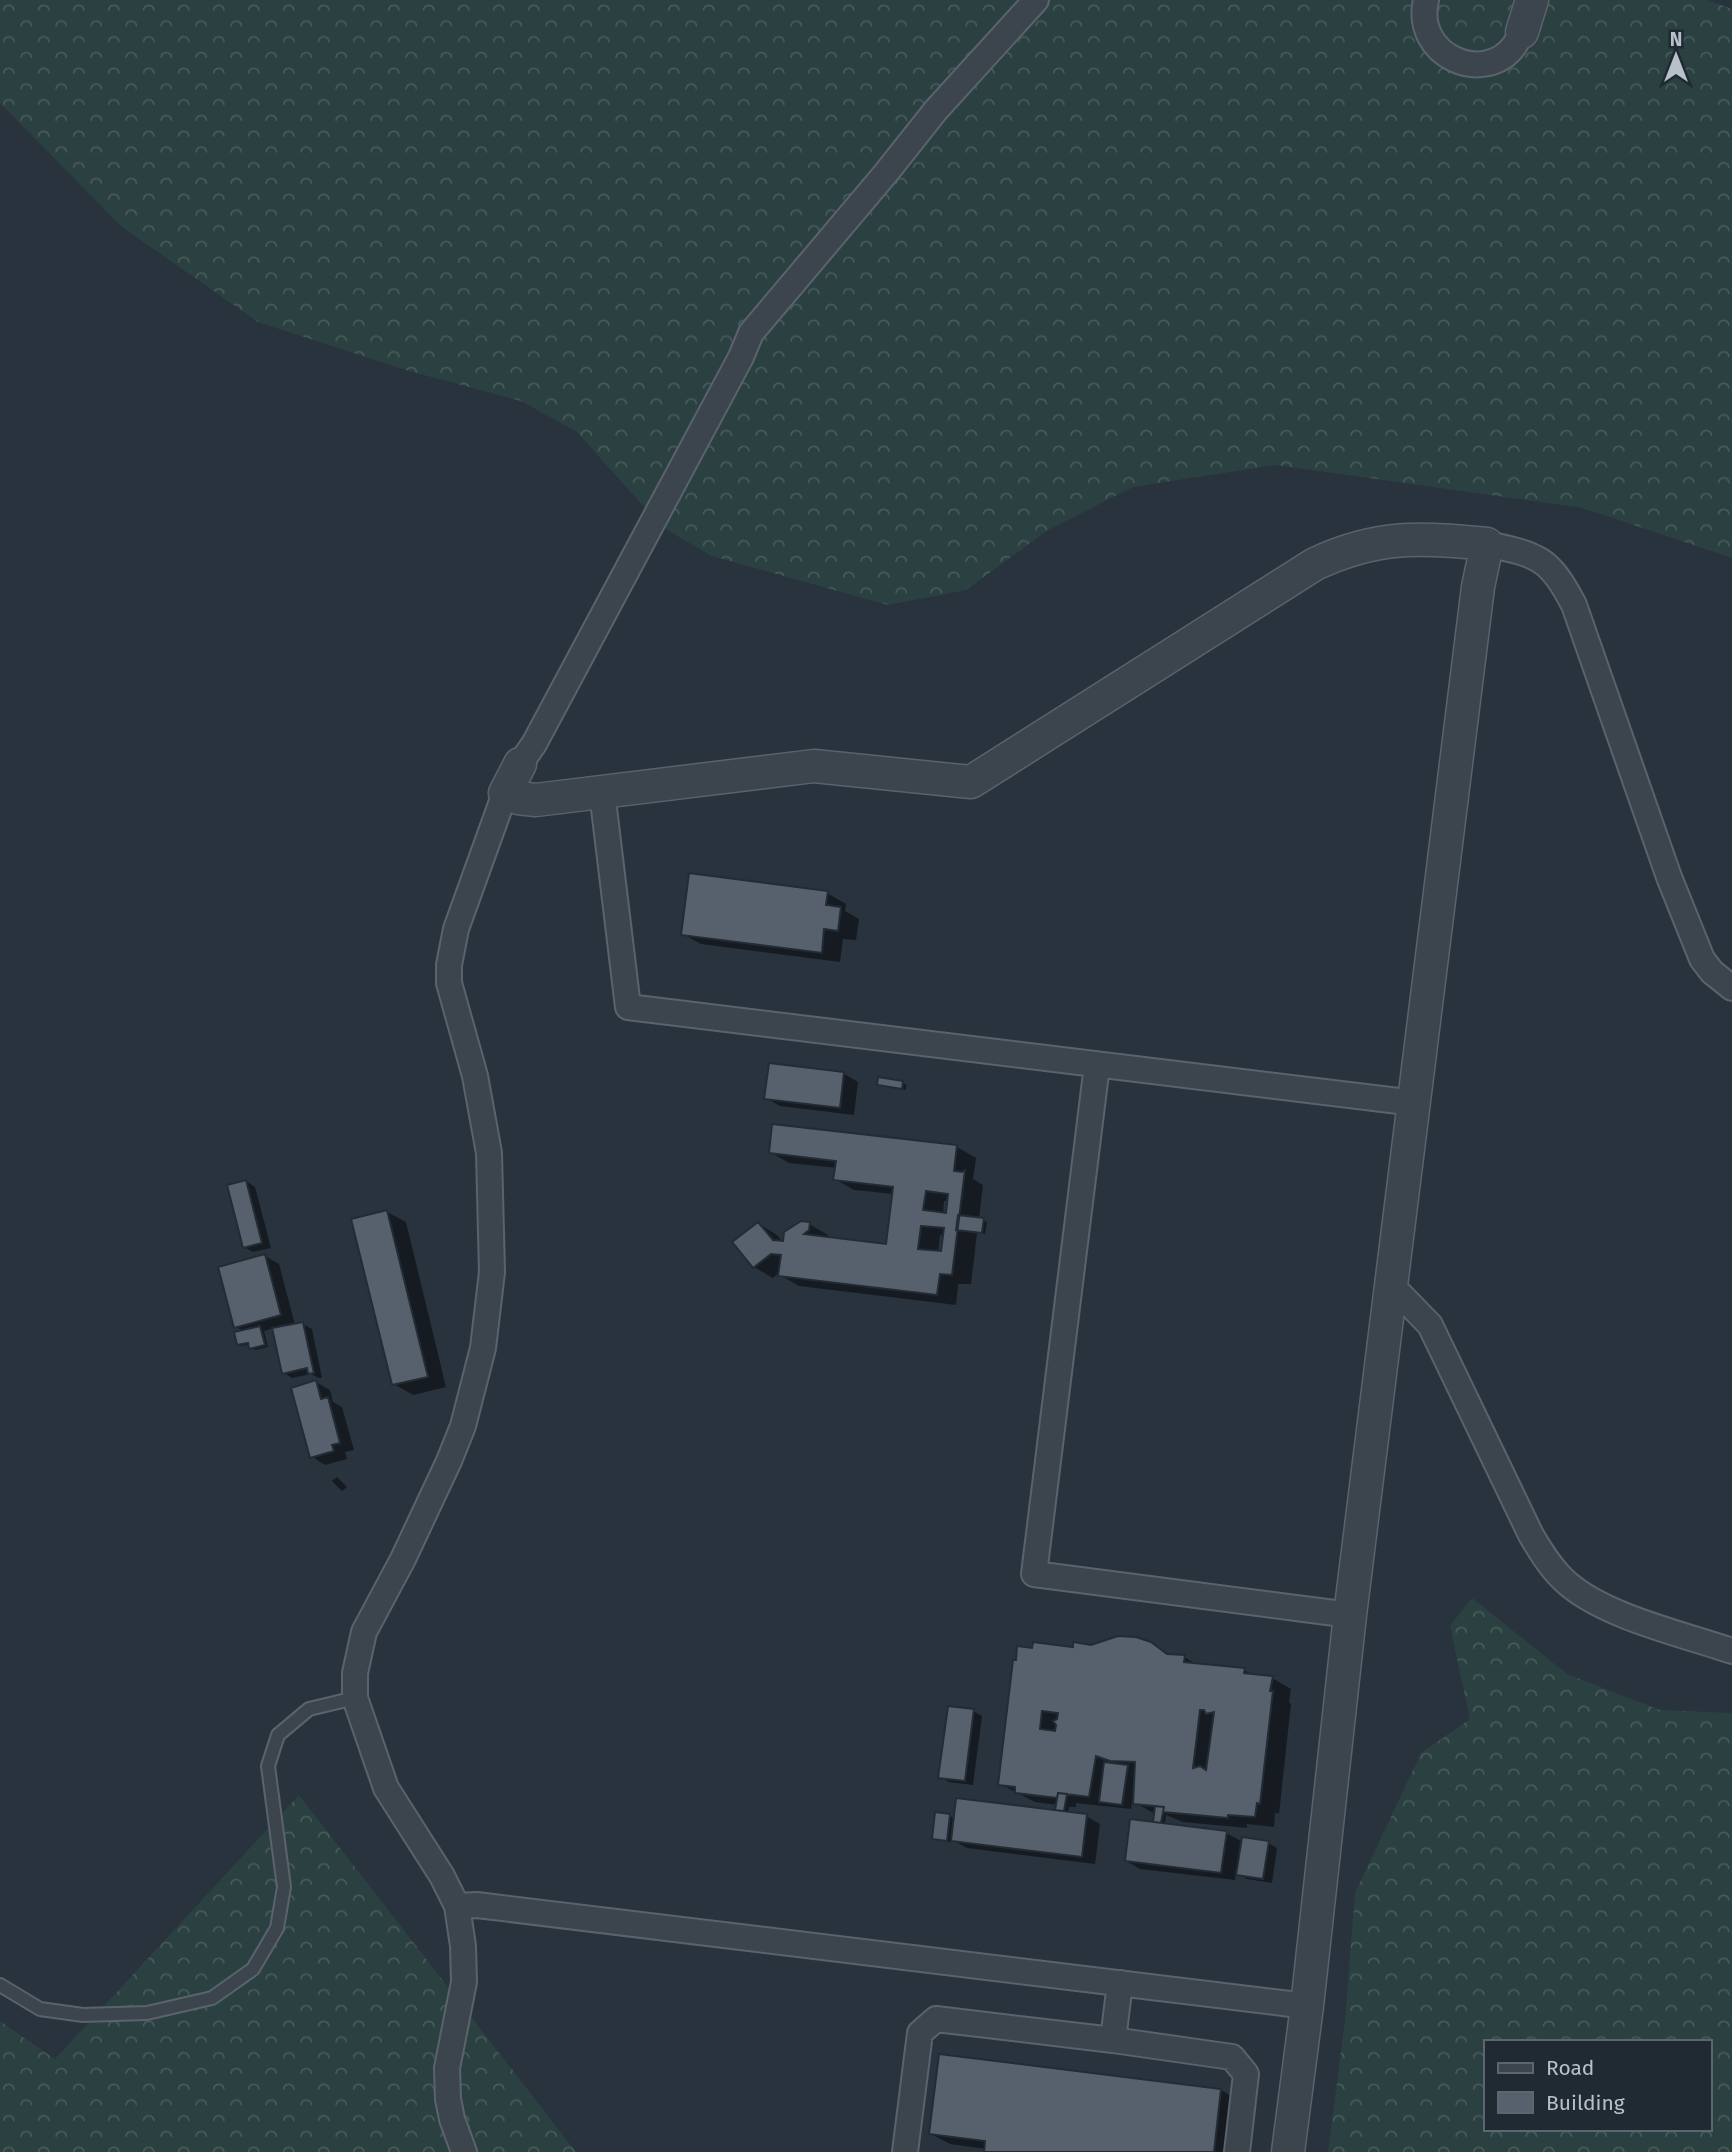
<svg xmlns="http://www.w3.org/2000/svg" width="1732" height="2152" viewBox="0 0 1732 2152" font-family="'Fira Sans',sans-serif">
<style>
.forest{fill:url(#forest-crowns);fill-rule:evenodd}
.shadow{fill:#0007;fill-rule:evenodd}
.building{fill:#56616d;stroke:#232c35;stroke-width:2;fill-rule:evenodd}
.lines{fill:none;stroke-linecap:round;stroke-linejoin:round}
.service-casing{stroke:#5a636c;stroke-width:16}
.minor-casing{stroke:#5a636c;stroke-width:28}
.tertiary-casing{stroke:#5a636c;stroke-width:35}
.service{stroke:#3c454e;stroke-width:12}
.minor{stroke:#3c454e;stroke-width:24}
.tertiary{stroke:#3c454e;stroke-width:32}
</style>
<defs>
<pattern id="forest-crowns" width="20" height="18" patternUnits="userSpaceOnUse" patternTransform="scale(1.75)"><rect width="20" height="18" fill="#2b4040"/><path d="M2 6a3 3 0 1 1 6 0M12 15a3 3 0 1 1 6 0" fill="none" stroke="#485a5a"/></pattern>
</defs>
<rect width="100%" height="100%" fill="#28333e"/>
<path class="forest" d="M 0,0 L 1708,0 L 1732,9 L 1732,558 L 1583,508 L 1276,465 L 1133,487 L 1048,530 L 966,590 L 888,605 L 712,556 L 662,527 L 577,432 L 521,401 L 409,371 L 258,322 L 122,227 L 0,103 Z
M 1472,1598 L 1567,1674 L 1660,1710 L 1732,1713 L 1732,2152 L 1328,2152 L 1345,2021 L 1355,1893 L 1421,1753 L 1470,1719 L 1450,1626 ZM 1485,2042 L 1709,2042 L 1709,2129 L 1485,2129 Z
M 299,1795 L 576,2152 L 0,2152 L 0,2021 L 55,2059 Z"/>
<path class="shadow" d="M 827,893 L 846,904 L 845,911 L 859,919 L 856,940 L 843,939 L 840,962 L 701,944 L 683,934 Z
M 844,1074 L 858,1082 L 854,1115 L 780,1106 L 766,1098 Z
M 903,1083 L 906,1085 L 906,1090 L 879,1084 Z
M 774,1126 L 957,1147 L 976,1158 L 973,1179 L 983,1185 L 979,1219 L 987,1222 L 985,1234 L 977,1233 L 971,1284 L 958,1284 L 956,1305 L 799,1286 L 780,1275 L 781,1271 L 773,1278 L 754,1267 L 759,1224 L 777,1235 L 784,1243 L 809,1224 L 828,1235 L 827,1239 L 888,1246 L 894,1194 L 854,1190 L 835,1179 L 837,1168 L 789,1163 L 770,1152 ZM 944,1201 L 949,1201 L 948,1215 L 943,1215 ZM 940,1235 L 945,1236 L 943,1253 L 938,1253 Z
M 246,1181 L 255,1187 L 271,1248 L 253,1252 L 244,1247 Z
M 387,1212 L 406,1222 L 446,1387 L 413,1395 L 394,1384 Z
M 265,1256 L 279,1264 L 295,1325 L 303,1324 L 312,1329 L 322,1378 L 319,1378 L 311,1374 L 292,1378 L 284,1373 L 274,1328 L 264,1331 L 268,1347 L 255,1350 L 250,1344 L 242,1346 L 238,1344 L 245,1332 L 236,1327 Z
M 316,1382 L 330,1390 L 333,1402 L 342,1407 L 354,1450 L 345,1452 L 347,1459 L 325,1465 L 311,1456 Z
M 337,1477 L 347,1487 L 342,1491 L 332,1481 Z
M 1150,1644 L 1170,1656 L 1184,1657 L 1198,1665 L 1244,1670 L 1255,1676 L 1272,1678 L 1291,1689 L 1289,1702 L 1291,1704 L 1279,1814 L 1275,1813 L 1274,1827 L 1247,1824 L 1247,1828 L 1183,1822 L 1166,1815 L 1165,1825 L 1226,1833 L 1243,1842 L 1268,1843 L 1277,1848 L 1272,1883 L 1247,1879 L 1236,1873 L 1235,1880 L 1140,1869 L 1126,1861 L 1161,1824 L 1155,1814 L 1132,1801 L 1131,1809 L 1076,1803 L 1076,1807 L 1069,1807 L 1068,1814 L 1086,1816 L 1100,1824 L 1095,1864 L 967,1848 L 951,1839 L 950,1842 L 934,1838 L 950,1816 L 955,1819 L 1063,1813 L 1057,1809 L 1058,1805 L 1035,1802 L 1000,1784 L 1074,1649 Z
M 973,1711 L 982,1716 L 973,1785 L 949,1782 L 940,1777 Z
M 1221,2090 L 1240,2101 L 1233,2152 L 986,2152 L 986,2149 L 950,2144 L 931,2134 Z"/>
<path class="building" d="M 689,873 L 828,891 L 826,905 L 841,907 L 838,931 L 824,929 L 822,953 L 681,935 Z
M 769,1063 L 844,1072 L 840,1108 L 764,1099 Z
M 878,1077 L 903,1081 L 902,1089 L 877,1085 Z
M 772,1124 L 957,1145 L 954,1171 L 962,1172 L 965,1170 L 952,1275 L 940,1274 L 937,1295 L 778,1276 L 781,1255 L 771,1254 L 753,1268 L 732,1242 L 758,1222 L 773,1240 L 783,1241 L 784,1232 L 801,1221 L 810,1222 L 809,1230 L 804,1234 L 886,1244 L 893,1187 L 833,1180 L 836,1161 L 769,1153 ZM 926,1191 L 948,1194 L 946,1213 L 923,1210 ZM 921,1226 L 944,1228 L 941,1251 L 918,1249 Z
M 246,1180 L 262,1243 L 243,1248 L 227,1185 Z
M 387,1210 L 428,1377 L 392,1385 L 351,1219 Z
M 958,1215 L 984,1218 L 982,1233 L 956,1230 Z
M 265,1254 L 281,1315 L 234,1328 L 218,1267 Z
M 303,1322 L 314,1373 L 308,1374 L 307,1368 L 282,1374 L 272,1328 Z
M 260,1326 L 265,1345 L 249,1349 L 248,1343 L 237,1345 L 234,1332 Z
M 316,1380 L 321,1399 L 328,1397 L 340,1443 L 332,1445 L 334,1451 L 310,1458 L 291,1388 Z
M 1118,1636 L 1136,1637 L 1151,1642 L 1167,1654 L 1185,1655 L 1184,1662 L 1245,1668 L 1244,1673 L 1273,1676 L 1270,1691 L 1273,1691 L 1260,1804 L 1257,1803 L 1255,1817 L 1228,1815 L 1228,1818 L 1163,1812 L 1164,1807 L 1133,1804 L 1135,1762 L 1110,1761 L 1096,1756 L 1089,1797 L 1058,1793 L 1057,1798 L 1015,1793 L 1015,1787 L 998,1785 L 1013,1660 L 1016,1660 L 1017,1646 L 1032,1648 L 1033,1642 L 1073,1647 L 1073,1642 L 1091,1645 ZM 1200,1710 L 1204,1710 L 1206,1714 L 1214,1712 L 1206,1770 L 1200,1766 L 1193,1768 ZM 1042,1711 L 1058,1713 L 1057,1719 L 1053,1721 L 1056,1725 L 1055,1731 L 1040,1729 Z
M 948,1706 L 974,1709 L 965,1781 L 938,1778 Z
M 1104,1762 L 1128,1765 L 1122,1805 L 1099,1802 Z
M 1058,1793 L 1067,1794 L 1064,1811 L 1055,1810 Z
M 956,1798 L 1087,1814 L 1082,1857 L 951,1841 Z
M 1155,1806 L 1164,1807 L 1161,1823 L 1153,1822 Z
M 935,1812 L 950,1814 L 947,1841 L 932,1839 Z
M 1130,1819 L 1227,1831 L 1221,1873 L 1125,1861 Z
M 1242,1837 L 1269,1841 L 1263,1879 L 1236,1875 Z
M 939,2054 L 1221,2089 L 1214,2152 L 984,2152 L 985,2141 L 929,2134 Z"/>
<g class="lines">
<defs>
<path id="service" d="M 0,1985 L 40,2009 L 83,2015 L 147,2013 L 212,1998 L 253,1969 L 277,1928 L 284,1887 L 268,1766 L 278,1735 L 309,1709 L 355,1698"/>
<path id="minor" d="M 1426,0 C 1413,56 1484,86 1514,46 C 1517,42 1519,36 1522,32
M 1487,544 C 1538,555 1549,557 1574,605 L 1669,877 L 1702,959 L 1712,972 L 1732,988
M 520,764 L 534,744 L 741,357 L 751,333 L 886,173 L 936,110 L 1036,0
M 602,792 L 628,1007 L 1415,1103
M 1097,1065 L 1034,1574 L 1350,1615
M 1391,1285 L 1430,1325 L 1531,1535 C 1541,1552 1552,1570 1567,1583 C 1606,1617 1682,1634 1732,1651
M 457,1906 L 477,1905 L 1307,2006
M 1120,1983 L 1113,2040 L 1232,2057 L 1246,2074 L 1237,2152
M 464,2152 L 452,2119 L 448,2099 L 447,2068 L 464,1982 L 463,1946 L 457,1906 L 442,1876 L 386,1788 L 355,1698 L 355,1673 L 364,1632 L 403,1559 L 449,1461 L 463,1426 L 483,1348 L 492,1272 L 489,1153 L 475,1076 L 449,983 L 449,965 L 456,929 L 505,793
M 905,2152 L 920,2033 L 936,2019 L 1113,2040"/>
<path id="tertiary" d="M 1522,32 L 1532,0
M 520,764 L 505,793 L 518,798 L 536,800 L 814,766 L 971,782 L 1315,564 C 1377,535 1421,537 1487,544 L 1478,587 L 1350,1615 L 1307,2006 L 1288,2152"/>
</defs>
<use href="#service" class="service-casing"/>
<use href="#minor" class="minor-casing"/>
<use href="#tertiary" class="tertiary-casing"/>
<use href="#service" class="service"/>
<use href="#minor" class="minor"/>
<use href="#tertiary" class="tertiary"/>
</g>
<rect x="1484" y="2040" width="228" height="91" fill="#202a33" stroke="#5d666f" stroke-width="2"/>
<rect x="1498" y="2063" width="35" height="10" fill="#3c454e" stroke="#5d666f" stroke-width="2"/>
<text x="1546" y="2075" font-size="21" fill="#b8c0c9">Road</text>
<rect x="1498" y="2092" width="35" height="21" fill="#56616d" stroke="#5d666f" stroke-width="2"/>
<text x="1546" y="2110" font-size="21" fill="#b8c0c9">Building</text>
<g transform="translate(1676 56)" stroke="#202a33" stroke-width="5" paint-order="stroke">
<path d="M0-5L12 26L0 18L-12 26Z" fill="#b8c0c9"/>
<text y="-10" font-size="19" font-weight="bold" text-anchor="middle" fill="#b8c0c9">N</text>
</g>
</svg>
